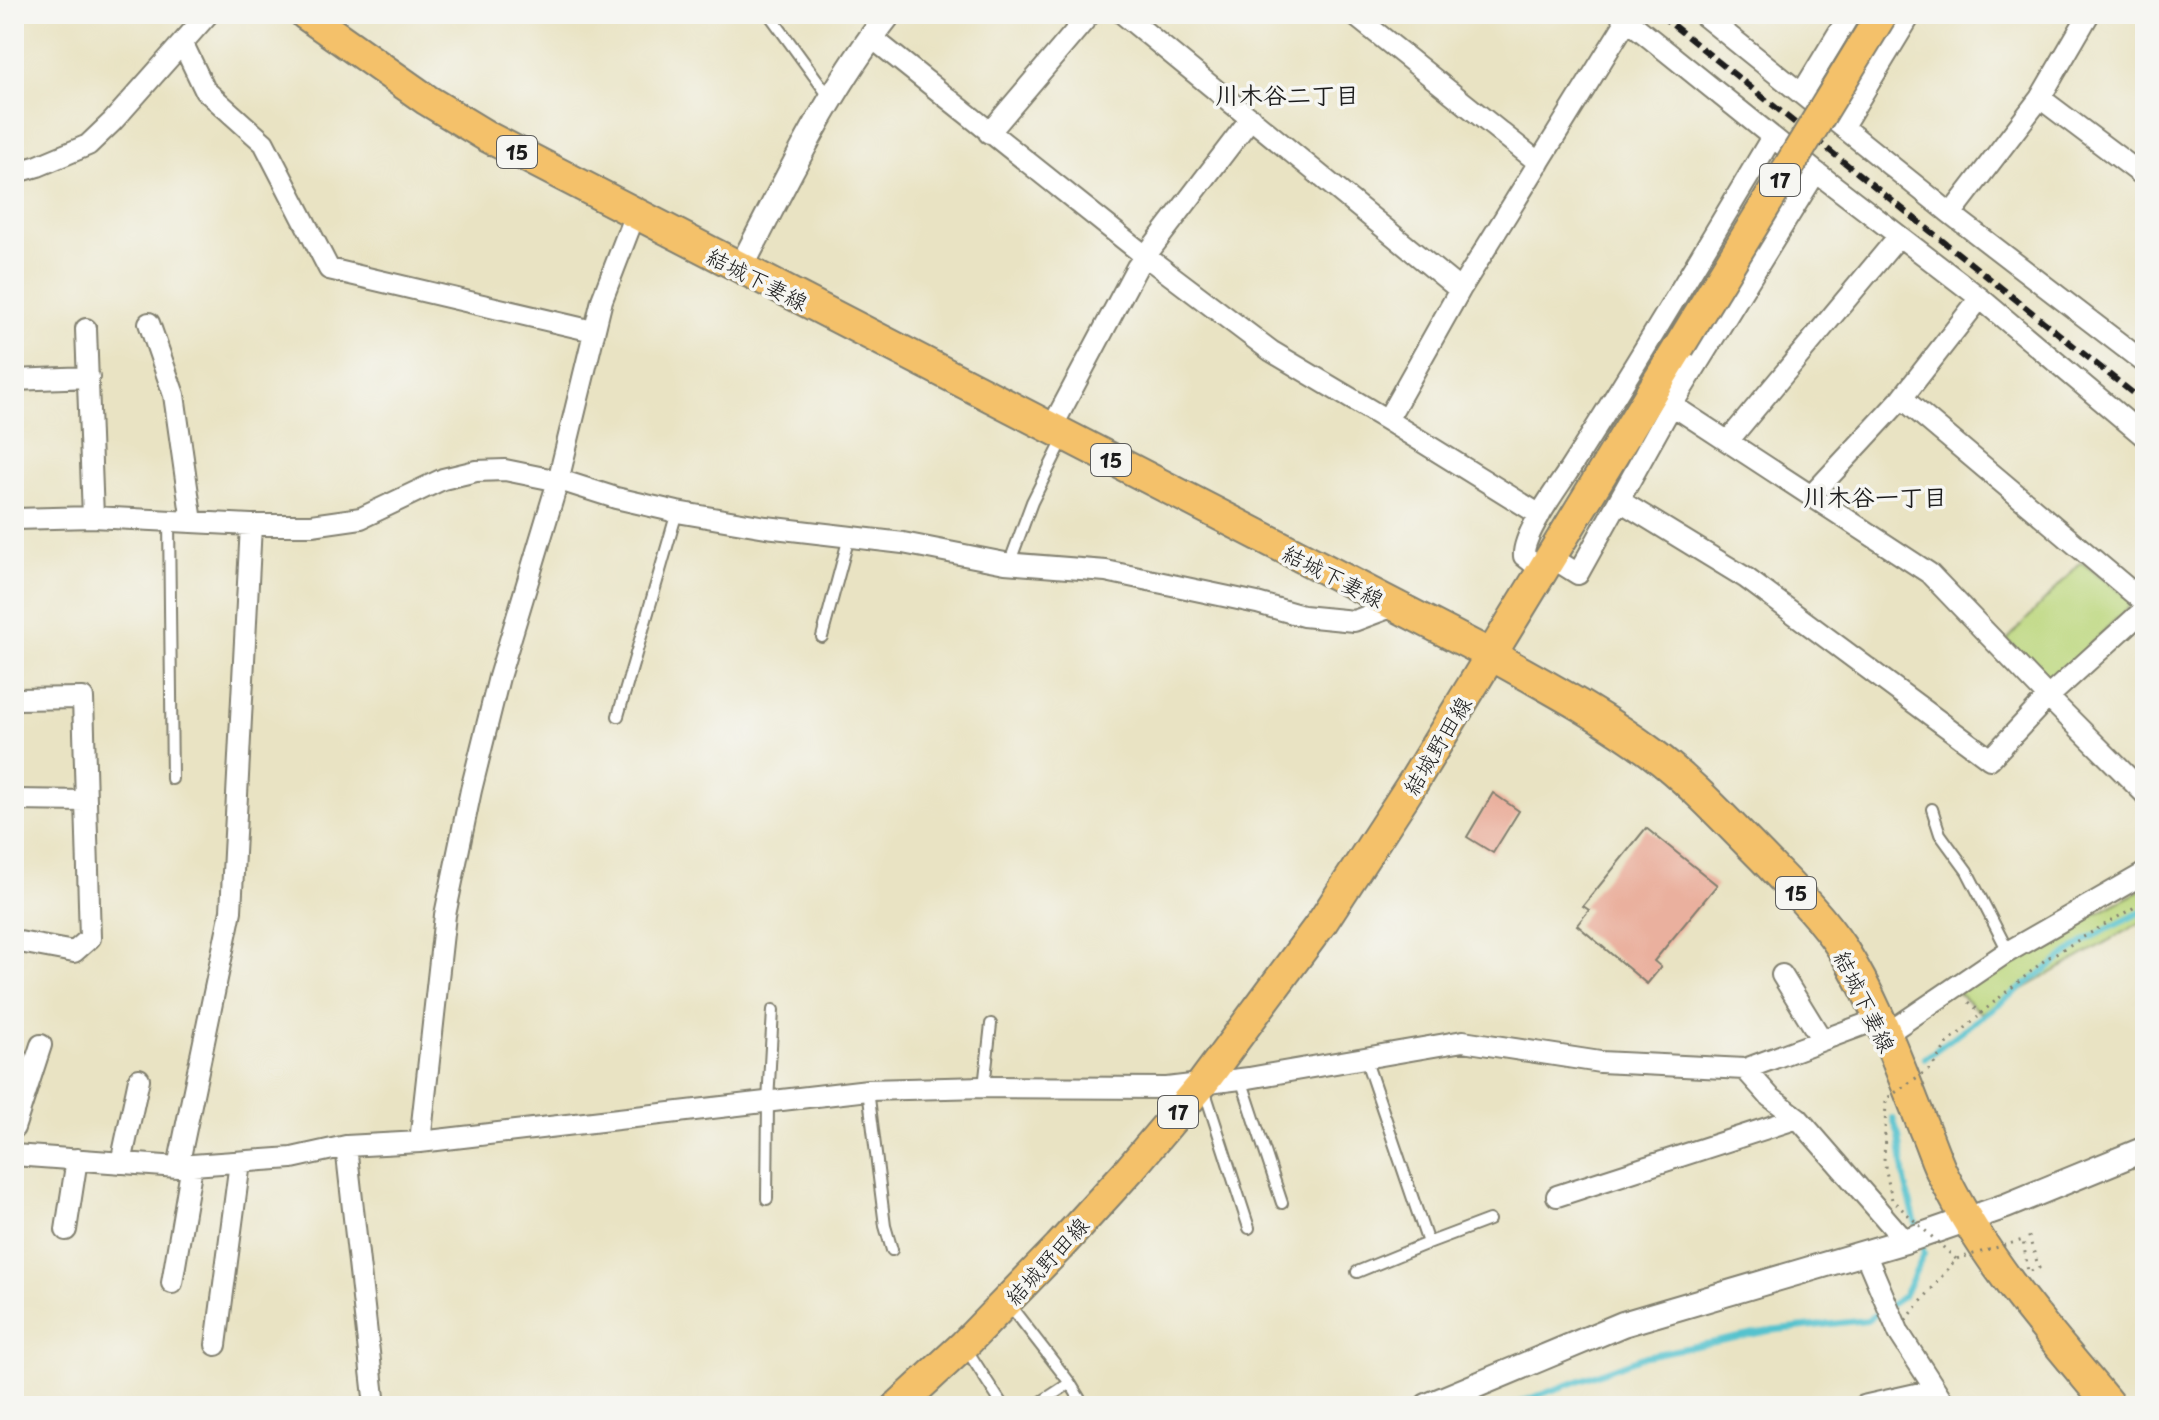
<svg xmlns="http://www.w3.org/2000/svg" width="2159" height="1420" viewBox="0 0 2159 1420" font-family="'Playpen Sans','Klee One',sans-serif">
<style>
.green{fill:#bcd77d;stroke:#6c7a4c;stroke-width:2}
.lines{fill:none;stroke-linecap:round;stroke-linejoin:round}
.stream{stroke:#55c2ce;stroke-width:6}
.building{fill:#eab09e}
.service-casing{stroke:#828070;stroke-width:14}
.minor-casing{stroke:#828070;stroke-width:24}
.tertiary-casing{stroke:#828070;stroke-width:28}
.primary-casing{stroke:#828070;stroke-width:34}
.path{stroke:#828070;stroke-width:3;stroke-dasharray:2 6;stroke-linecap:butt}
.service{stroke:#fff;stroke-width:10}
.minor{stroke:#fff;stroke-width:20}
.tertiary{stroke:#fff;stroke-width:24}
.primary{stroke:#f4c16a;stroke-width:30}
.rail{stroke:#1c1c1c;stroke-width:6;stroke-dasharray:12 6;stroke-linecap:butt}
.primary-bridge-casing{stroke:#828070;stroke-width:34;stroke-linecap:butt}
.path-bridge{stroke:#828070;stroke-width:3;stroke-dasharray:2 6;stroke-linecap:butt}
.primary-bridge{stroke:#f4c16a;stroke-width:30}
.labels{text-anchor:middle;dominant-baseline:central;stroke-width:7;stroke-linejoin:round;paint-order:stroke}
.shield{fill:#f6f6f2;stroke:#5d5d5c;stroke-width:2}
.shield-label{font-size:20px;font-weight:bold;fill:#1c1c1c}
.street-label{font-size:22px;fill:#1c1c1c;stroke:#f6f6f2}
.neighbourhood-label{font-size:24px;font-weight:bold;fill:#1c1c1c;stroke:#f6f6f2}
</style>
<rect width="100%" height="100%" fill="#f6f6f2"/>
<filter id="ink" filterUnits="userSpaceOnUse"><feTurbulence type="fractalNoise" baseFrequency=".0125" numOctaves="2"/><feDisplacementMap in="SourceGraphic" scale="16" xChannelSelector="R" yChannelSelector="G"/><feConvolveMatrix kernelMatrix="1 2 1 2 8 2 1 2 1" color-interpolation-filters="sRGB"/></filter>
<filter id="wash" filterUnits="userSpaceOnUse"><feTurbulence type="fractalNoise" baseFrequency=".006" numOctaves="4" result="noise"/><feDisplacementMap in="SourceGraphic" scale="32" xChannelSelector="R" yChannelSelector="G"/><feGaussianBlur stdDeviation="1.8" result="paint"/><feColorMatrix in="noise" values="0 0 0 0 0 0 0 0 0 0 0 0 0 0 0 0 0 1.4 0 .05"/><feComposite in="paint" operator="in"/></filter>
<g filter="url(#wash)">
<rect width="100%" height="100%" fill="#e9e3c3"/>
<path class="green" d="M 2081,562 L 2134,602 L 2049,684 L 2007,640 Z
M 2145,888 L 2145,920 L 1981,1013 L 1953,989 Z"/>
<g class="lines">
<path class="stream" d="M 1925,1058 L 2088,939 L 2145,910
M 1893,1118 L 1899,1136 L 1906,1186 L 1918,1231
M 1510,1406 L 1646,1356 L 1769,1331 L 1867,1320 L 1904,1296 L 1924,1254 L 1921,1242"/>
</g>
<g id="blocks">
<path class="building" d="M 1493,793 L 1519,811 L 1493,853 L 1467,837 Z
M 1646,828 L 1717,885 L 1654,961 L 1661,967 L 1647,984 L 1577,925 L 1589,910 L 1583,906 Z"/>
</g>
</g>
<g filter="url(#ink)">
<use href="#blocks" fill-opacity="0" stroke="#828070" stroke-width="2"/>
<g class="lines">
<defs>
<path id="service" d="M 769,14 L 831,99
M 169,521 L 172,779
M 1009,564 L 1032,502 L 1064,438
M 822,637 L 849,537
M 618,716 L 677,512
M 1932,809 L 1940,834 L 1967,871 L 2008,951
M 1365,1058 L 1428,1243 L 1489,1220
M 1241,1079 L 1282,1203
M 984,1087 L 991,1024
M 1204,1089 L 1249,1228
M 868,1090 L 885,1226 L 892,1250
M 767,1199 L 768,1102 L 773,1010
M 1357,1272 L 1428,1243
M 1008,1303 L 1070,1383 L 1084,1406
M 965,1347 L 1003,1406
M 1035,1406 L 1070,1383"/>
<path id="minor" d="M 1123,14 L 1460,290
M 1353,14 L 1539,163
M 1620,14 L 1816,172 L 1980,298 L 2145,437
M 1702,14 L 1951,214 L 2145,363
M 871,37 L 1144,255 L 1271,351 L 1387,420 L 1540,515
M 183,44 L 205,90 L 264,143 L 329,269 L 593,331
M 1802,93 L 1850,14
M 2040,98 L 2145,177
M 1843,126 L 1911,14
M 989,133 L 1090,14
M 14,173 L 38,166 L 88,145 L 112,122 L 208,14
M 1951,214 L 2040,98 L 2089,14
M 149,323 L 174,395 L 192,522
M 86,329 L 93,517
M 14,380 L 89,377
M 1902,398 L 2145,603
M 1672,405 L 1929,573 L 2048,697 L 2145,794
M 1387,420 L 1460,290 L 1627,20
M 1051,429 L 1137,267 L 1251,118
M 1728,441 L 1899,236
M 1812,495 L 1902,398 L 1980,298
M 1620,501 L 1746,578 L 1990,759 L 2048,697 L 2145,609
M 14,519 L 93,517 L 251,525 L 312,525 L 361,518 L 443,479 L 476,471 L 505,470 L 569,483 L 616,498 L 677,512 L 766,527 L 903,543 L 1005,563 L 1106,571 L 1257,603 L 1303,616 L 1354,621 L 1394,606
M 1551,557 L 1578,574 L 1672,405 L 1816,172
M 1543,571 L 1524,556 C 1522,535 1557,489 1569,470 C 1639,361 1705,249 1772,137
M 14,699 L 83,698 L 90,938 L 74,952 L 14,941
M 14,800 L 86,801
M 1782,975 L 1822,1040
M 1885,1035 L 2004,954 L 2145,873
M 1745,1069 L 1770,1097 L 1798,1118 L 1905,1241
M 14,1128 L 41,1045
M 420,1142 L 445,915 L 471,790 L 499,677 L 558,481 L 602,300 L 635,214
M 346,1146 L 375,1406
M 14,1155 L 178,1167 L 192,1165 L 292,1158 L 346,1146 L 420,1142 L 868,1090 L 984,1087 L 1167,1088 L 1249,1078 L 1463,1041 L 1600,1062 L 1745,1069 L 1879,1019
M 121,1163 L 139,1079
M 178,1167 L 231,911 L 251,525
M 1557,1196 L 1798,1118
M 66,1230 L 77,1159
M 1865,1253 L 1899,1333 L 1946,1406
M 172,1283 L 192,1165
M 216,1345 L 240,1162
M 1863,1406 L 1934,1390"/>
<path id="tertiary" d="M 740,269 C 786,182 828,91 889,14
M 1427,1406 L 1623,1324 L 1905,1241 L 2006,1206 L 2145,1149"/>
<path id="primary" d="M 305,14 L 427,100 L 488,137 L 1491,655 C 1546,686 1601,715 1652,753 C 1692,783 1727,822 1762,857 C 1790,886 1820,915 1842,948 C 1878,1004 1900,1070 1925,1131 C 1932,1147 1937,1165 1946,1181 C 1987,1264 2051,1335 2110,1406
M 898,1406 L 964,1345 L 1059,1247 L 1130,1169 L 1202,1084 L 1323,921 L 1414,781 L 1679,347"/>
</defs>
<use href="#service" class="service-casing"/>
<use href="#minor" class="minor-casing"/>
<use href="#tertiary" class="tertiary-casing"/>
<use href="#primary" class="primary-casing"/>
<path class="path" d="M 1969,1002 L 1981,1013 L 2046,959 L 2145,901"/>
<use href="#service" class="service"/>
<use href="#minor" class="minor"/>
<use href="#tertiary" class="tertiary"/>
<use href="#primary" class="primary"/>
<path class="rail" d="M 1659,14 L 2145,403"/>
<defs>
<path id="primary-bridge" d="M 1679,347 L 1882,14"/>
</defs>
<use href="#primary-bridge" class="primary-bridge-casing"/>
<path class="path-bridge" d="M 1956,1259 L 1892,1200 L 1884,1161 L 1886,1099 L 1932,1067 L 1947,1044 L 1978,1017
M 1906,1320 L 1956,1259 L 2023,1240 L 2028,1272 L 2039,1268 L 2027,1231"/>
<use href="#primary-bridge" class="primary-bridge"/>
</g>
</g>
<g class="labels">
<g class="shield">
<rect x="497" y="136" width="40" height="32" rx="6"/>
<rect x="1760" y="164" width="40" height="32" rx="6"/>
<rect x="1091" y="444" width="40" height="32" rx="6"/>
<rect x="1776" y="877" width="40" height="32" rx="6"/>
<rect x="1158" y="1096" width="40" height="32" rx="6"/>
</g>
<g class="shield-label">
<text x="517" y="152">15</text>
<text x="1780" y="180">17</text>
<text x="1111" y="460">15</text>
<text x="1796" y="893">15</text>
<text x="1178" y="1112">17</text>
</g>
<g class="street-label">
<text transform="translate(758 278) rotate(27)">結城下妻線</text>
<text transform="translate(1334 575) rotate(27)">結城下妻線</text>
<text transform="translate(1436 745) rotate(-59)">結城野田線</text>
<text transform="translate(1866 1001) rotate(64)">結城下妻線</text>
<text transform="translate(1046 1260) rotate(-47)">結城野田線</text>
</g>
<g class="neighbourhood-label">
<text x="1287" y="94">川木谷二丁目</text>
<text x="1875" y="496">川木谷一丁目</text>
</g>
</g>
<rect width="2159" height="1420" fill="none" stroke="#f6f6f2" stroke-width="48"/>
</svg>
